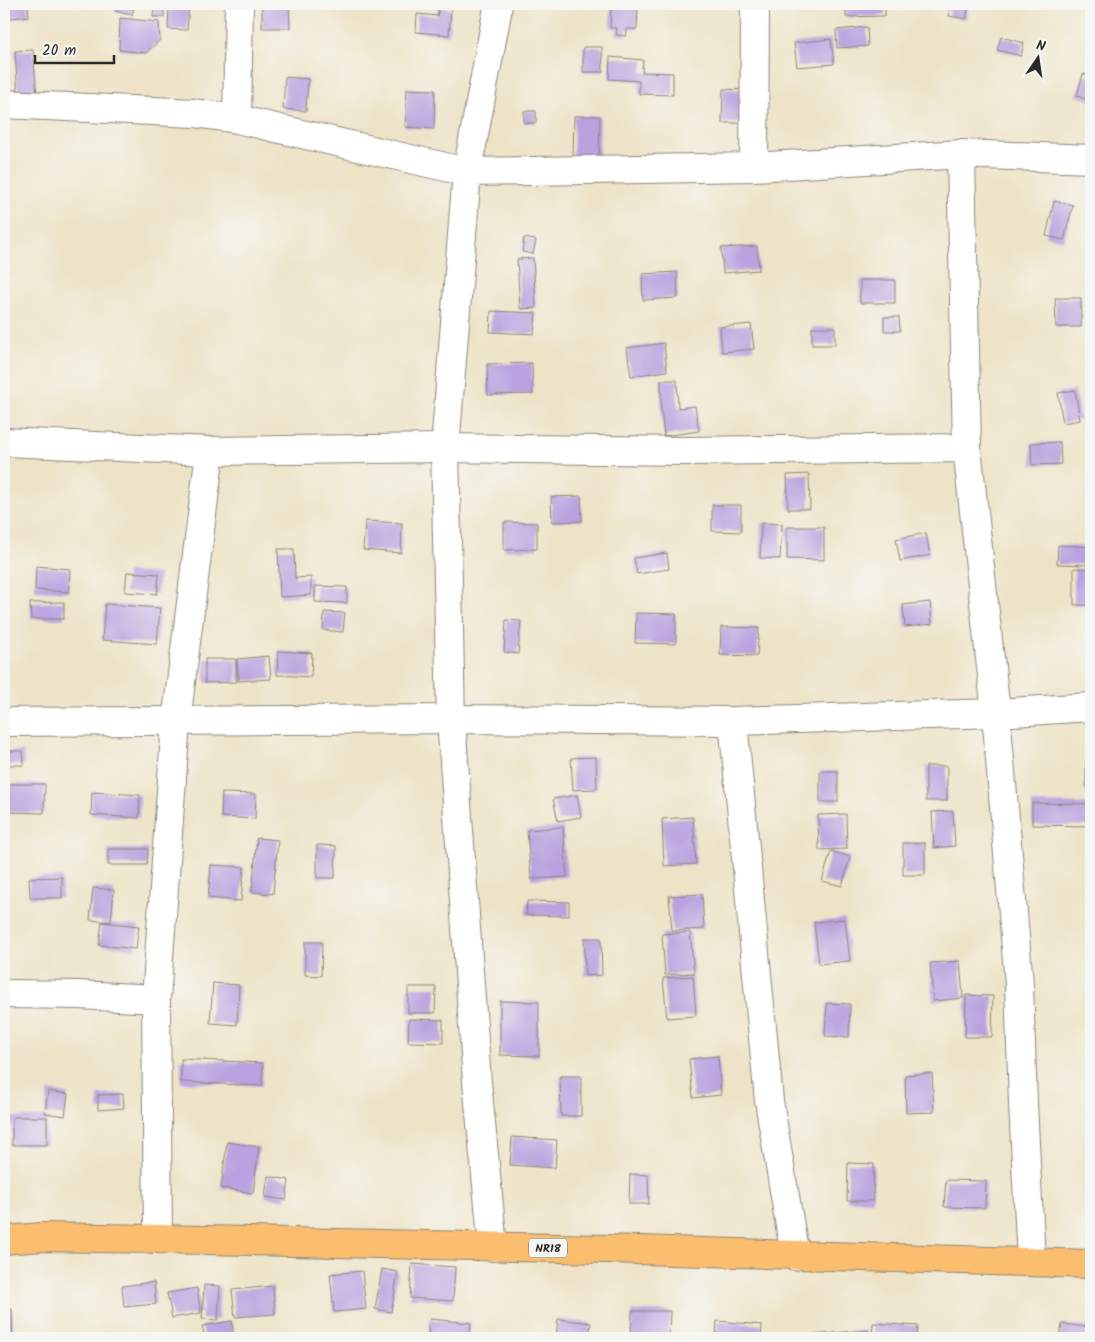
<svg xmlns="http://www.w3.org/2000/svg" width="1095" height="1342" viewBox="0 0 1095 1342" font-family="Kalam,sans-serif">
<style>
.building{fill:#baa1df}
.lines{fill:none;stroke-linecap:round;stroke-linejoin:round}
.minor-casing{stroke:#8c8779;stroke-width:30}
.primary-casing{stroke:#8c8779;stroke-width:30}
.minor{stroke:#fff;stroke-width:28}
.primary{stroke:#fbbd6e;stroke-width:28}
.labels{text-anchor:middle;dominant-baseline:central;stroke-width:4;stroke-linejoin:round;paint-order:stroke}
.shield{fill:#f6f6f2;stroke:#686867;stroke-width:1}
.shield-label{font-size:12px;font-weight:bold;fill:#2b2b2b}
</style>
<rect width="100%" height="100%" fill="#f6f6f2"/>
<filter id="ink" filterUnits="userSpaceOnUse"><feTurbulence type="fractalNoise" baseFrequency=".02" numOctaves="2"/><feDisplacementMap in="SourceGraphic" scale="10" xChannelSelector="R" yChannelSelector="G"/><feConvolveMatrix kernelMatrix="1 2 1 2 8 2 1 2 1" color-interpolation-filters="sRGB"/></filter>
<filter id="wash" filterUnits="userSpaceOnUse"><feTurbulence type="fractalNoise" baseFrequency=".0096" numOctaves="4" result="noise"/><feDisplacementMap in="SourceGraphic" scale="20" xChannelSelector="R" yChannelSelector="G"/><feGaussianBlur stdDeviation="1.12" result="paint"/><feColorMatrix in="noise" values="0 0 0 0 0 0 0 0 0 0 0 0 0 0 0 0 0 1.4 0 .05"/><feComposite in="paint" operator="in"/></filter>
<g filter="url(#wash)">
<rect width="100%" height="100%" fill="#eee3c7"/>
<g id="blocks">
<path class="building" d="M 4,4 L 28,4 L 29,16 L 4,19 Z
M 117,4 L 135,4 L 132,15 L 115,11 Z
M 154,4 L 164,4 L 164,17 L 153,17 Z
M 169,4 L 189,4 L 187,30 L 168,29 Z
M 262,4 L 289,4 L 290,28 L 262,28 Z
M 378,4 L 392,4 L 391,9 L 377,7 Z
M 402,4 L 428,4 L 428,8 L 402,8 Z
M 846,4 L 885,4 L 885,16 L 846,17 Z
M 951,4 L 969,4 L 966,19 L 949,16 Z
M 611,5 L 638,7 L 637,29 L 627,29 L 626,36 L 616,35 L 617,28 L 610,28 Z
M 439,7 L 451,9 L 449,35 L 416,32 L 417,14 L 437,16 Z
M 120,18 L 159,22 L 160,40 L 146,53 L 119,50 Z
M 867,27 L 868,46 L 837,48 L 836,30 Z
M 1001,37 L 1024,43 L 1021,56 L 997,50 Z
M 831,39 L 834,64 L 797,67 L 794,43 Z
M 583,47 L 602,47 L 603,72 L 583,72 Z
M 33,50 L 37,96 L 18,97 L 15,51 Z
M 610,57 L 643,60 L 642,72 L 673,73 L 673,95 L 639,94 L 639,81 L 609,79 Z
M 1083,74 L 1091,76 L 1091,101 L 1077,96 Z
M 285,77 L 308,79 L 306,111 L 283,109 Z
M 407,89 L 435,90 L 434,129 L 405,127 Z
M 723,89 L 745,90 L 745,123 L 722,123 Z
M 524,111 L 536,111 L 536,123 L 524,123 Z
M 574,116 L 600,116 L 599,159 L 573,158 Z
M 1054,201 L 1073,205 L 1064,240 L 1046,236 Z
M 524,238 L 536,240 L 533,254 L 522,252 Z
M 757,246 L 759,270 L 723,273 L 721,248 Z
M 533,258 L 536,308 L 520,309 L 517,259 Z
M 677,272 L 678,298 L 643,300 L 642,274 Z
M 860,280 L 895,280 L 895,303 L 860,303 Z
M 1055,298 L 1081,298 L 1081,327 L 1056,327 Z
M 491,311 L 536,313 L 534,334 L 490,332 Z
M 884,317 L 899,317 L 900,331 L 884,331 Z
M 751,324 L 754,349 L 722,352 L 720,327 Z
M 812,327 L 835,327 L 835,345 L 812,345 Z
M 664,343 L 667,371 L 631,376 L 627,348 Z
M 532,363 L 533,394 L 488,395 L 487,364 Z
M 661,380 L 677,380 L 678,408 L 695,406 L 699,431 L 664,436 L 661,410 Z
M 1075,390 L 1080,420 L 1063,423 L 1058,393 Z
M 1060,442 L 1061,464 L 1032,465 L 1031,443 Z
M 809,474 L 810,509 L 788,509 L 787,475 Z
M 581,496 L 582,521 L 552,522 L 551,497 Z
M 712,505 L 741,505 L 741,532 L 712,531 Z
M 365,521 L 402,523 L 401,553 L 363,550 Z
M 504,522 L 537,523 L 537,549 L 504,550 Z
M 761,523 L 782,524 L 780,559 L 760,558 Z
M 787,527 L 824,527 L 824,560 L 787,559 Z
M 926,533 L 930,555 L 900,561 L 896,539 Z
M 1058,545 L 1091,547 L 1091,565 L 1057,564 Z
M 278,549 L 294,549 L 295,578 L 311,577 L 311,595 L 280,597 Z
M 667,553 L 669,569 L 637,574 L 634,558 Z
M 36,566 L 70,569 L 69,592 L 35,590 Z
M 1074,568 L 1090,569 L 1090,605 L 1074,605 Z
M 127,572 L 159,574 L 157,594 L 125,592 Z
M 315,586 L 347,587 L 347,603 L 315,602 Z
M 64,602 L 64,619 L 31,619 L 30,603 Z
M 930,602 L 932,624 L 905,627 L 903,605 Z
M 105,604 L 160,608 L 157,644 L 102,640 Z
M 324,612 L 345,613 L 343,632 L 323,630 Z
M 636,613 L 676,614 L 676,644 L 635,643 Z
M 506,620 L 521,621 L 518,654 L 504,652 Z
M 721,627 L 759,628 L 757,656 L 720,655 Z
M 278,651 L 312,653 L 311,677 L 277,675 Z
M 269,656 L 271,679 L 239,681 L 237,659 Z
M 205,659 L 236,659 L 237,682 L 205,683 Z
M 4,751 L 23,751 L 24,765 L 4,765 Z
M 596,757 L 597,789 L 573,790 L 571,758 Z
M 1086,761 L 1091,761 L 1091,787 L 1086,787 Z
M 926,766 L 947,766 L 947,801 L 926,801 Z
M 820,771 L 838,771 L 838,802 L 820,802 Z
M 4,784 L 45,784 L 44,813 L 4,812 Z
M 92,792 L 140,795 L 139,818 L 91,815 Z
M 222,793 L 256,794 L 255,819 L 221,817 Z
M 577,795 L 581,817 L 558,821 L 553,799 Z
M 1032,803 L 1091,804 L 1091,826 L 1032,825 Z
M 953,811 L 955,846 L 934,848 L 932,812 Z
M 846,814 L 847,849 L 819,850 L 818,815 Z
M 693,817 L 696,864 L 664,866 L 662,819 Z
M 563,827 L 567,877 L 531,879 L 527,830 Z
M 257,838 L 278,840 L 273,894 L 252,892 Z
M 903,843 L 925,843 L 925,875 L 903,875 Z
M 317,845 L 336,846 L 335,878 L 317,878 Z
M 108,849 L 148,849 L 147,865 L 108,865 Z
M 831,851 L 850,857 L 842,886 L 822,881 Z
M 211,865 L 244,867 L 241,901 L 208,898 Z
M 62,877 L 62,898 L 30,898 L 29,878 Z
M 93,888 L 114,890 L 111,922 L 90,920 Z
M 702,894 L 704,929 L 672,931 L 669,896 Z
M 527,901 L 569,902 L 569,916 L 526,915 Z
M 845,919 L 850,961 L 819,964 L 814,922 Z
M 102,922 L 139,926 L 136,949 L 99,945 Z
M 690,932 L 694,973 L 665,975 L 662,934 Z
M 584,938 L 601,938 L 602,975 L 585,976 Z
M 305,942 L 322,942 L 321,976 L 305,975 Z
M 960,961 L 963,998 L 933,1001 L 930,963 Z
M 693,976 L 696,1016 L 667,1018 L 663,978 Z
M 213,983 L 239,985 L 237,1025 L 210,1023 Z
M 408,987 L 436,987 L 435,1013 L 408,1013 Z
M 966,995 L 993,996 L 992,1037 L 965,1037 Z
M 500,1001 L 539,1002 L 539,1056 L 500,1055 Z
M 827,1003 L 850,1004 L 849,1037 L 825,1036 Z
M 409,1019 L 443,1020 L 443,1043 L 408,1042 Z
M 718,1056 L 721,1095 L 693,1098 L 689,1059 Z
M 181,1059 L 263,1063 L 262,1086 L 181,1082 Z
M 932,1073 L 934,1112 L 906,1113 L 905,1075 Z
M 560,1076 L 581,1076 L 581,1116 L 561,1116 Z
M 48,1091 L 68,1094 L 65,1116 L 45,1113 Z
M 123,1094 L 124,1108 L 98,1110 L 98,1095 Z
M 12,1117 L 47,1117 L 47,1145 L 12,1145 Z
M 512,1137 L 557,1140 L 555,1168 L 510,1165 Z
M 227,1142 L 259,1147 L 253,1193 L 221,1188 Z
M 848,1163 L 874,1164 L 873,1201 L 847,1201 Z
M 630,1174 L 648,1175 L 649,1204 L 629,1204 Z
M 268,1176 L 289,1180 L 286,1200 L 265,1197 Z
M 946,1180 L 986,1181 L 985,1208 L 944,1207 Z
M 412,1264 L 455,1267 L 453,1301 L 410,1298 Z
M 382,1269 L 398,1272 L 391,1312 L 375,1309 Z
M 362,1271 L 366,1309 L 334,1312 L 330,1274 Z
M 154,1282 L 156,1304 L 124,1307 L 122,1286 Z
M 204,1285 L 220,1286 L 218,1320 L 202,1319 Z
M 273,1286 L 275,1314 L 235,1317 L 232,1290 Z
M 197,1288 L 201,1313 L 172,1318 L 167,1293 Z
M 4,1309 L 12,1309 L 13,1338 L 4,1338 Z
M 632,1311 L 670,1311 L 669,1338 L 631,1338 Z
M 430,1319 L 471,1323 L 469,1338 L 428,1335 Z
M 558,1319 L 591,1323 L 589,1338 L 556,1338 Z
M 232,1321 L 234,1338 L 205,1338 L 202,1326 Z
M 717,1321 L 762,1325 L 761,1338 L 716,1338 Z
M 873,1323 L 918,1326 L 917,1338 L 872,1338 Z
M 1062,1324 L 1088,1327 L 1087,1338 L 1060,1338 Z
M 868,1330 L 868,1338 L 812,1338 L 811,1335 Z
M 800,1335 L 800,1338 L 768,1338 L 768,1336 Z
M 946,1335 L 970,1337 L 970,1338 L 946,1338 Z
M 108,1336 L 108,1338 L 87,1338 L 87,1337 Z"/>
</g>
</g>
<g filter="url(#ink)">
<use href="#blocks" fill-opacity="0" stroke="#8c8779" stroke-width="1"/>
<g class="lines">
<defs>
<path id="minor" d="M 4,104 L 194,113 L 237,119 L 467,172 L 754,167 L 961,154 L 1091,159
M 237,119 L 239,4
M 961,154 L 967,448 L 996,713 L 1019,984 L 1023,1104 L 1031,1261
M 754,167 L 755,4
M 4,442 L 210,451 L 445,448 L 684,451 L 967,448
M 733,721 L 769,1101 L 795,1256
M 4,722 L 451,719 L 733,721 L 996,713 L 1091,707
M 4,994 L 78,995 L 156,999 L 176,722 L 210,451
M 156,999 L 158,1239
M 493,1247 L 477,1082 L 451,719 L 445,448 L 467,172 L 497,13 L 498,4"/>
<path id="primary" d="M 4,1240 L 42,1237 L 158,1239 L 605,1249 L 1091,1264"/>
</defs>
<use href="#minor" class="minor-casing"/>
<use href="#primary" class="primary-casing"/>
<use href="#minor" class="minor"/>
<use href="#primary" class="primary"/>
</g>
</g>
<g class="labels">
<rect class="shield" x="529" y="1238.5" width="38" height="19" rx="4"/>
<g class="shield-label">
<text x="548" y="1248">NR18</text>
</g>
</g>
<rect width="1095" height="1342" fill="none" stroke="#f6f6f2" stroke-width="20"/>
<g transform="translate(1038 58) rotate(13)" stroke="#f6f6f2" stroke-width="4" paint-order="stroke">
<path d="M0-4L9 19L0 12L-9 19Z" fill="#2b2b2b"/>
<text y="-8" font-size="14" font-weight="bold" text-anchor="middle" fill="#2b2b2b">N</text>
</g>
<path d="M35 55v8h79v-8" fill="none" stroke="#2b2b2b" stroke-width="2.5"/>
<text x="42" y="55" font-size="15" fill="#2b2b2b" stroke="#f6f6f2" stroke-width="4" paint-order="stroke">20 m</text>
</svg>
